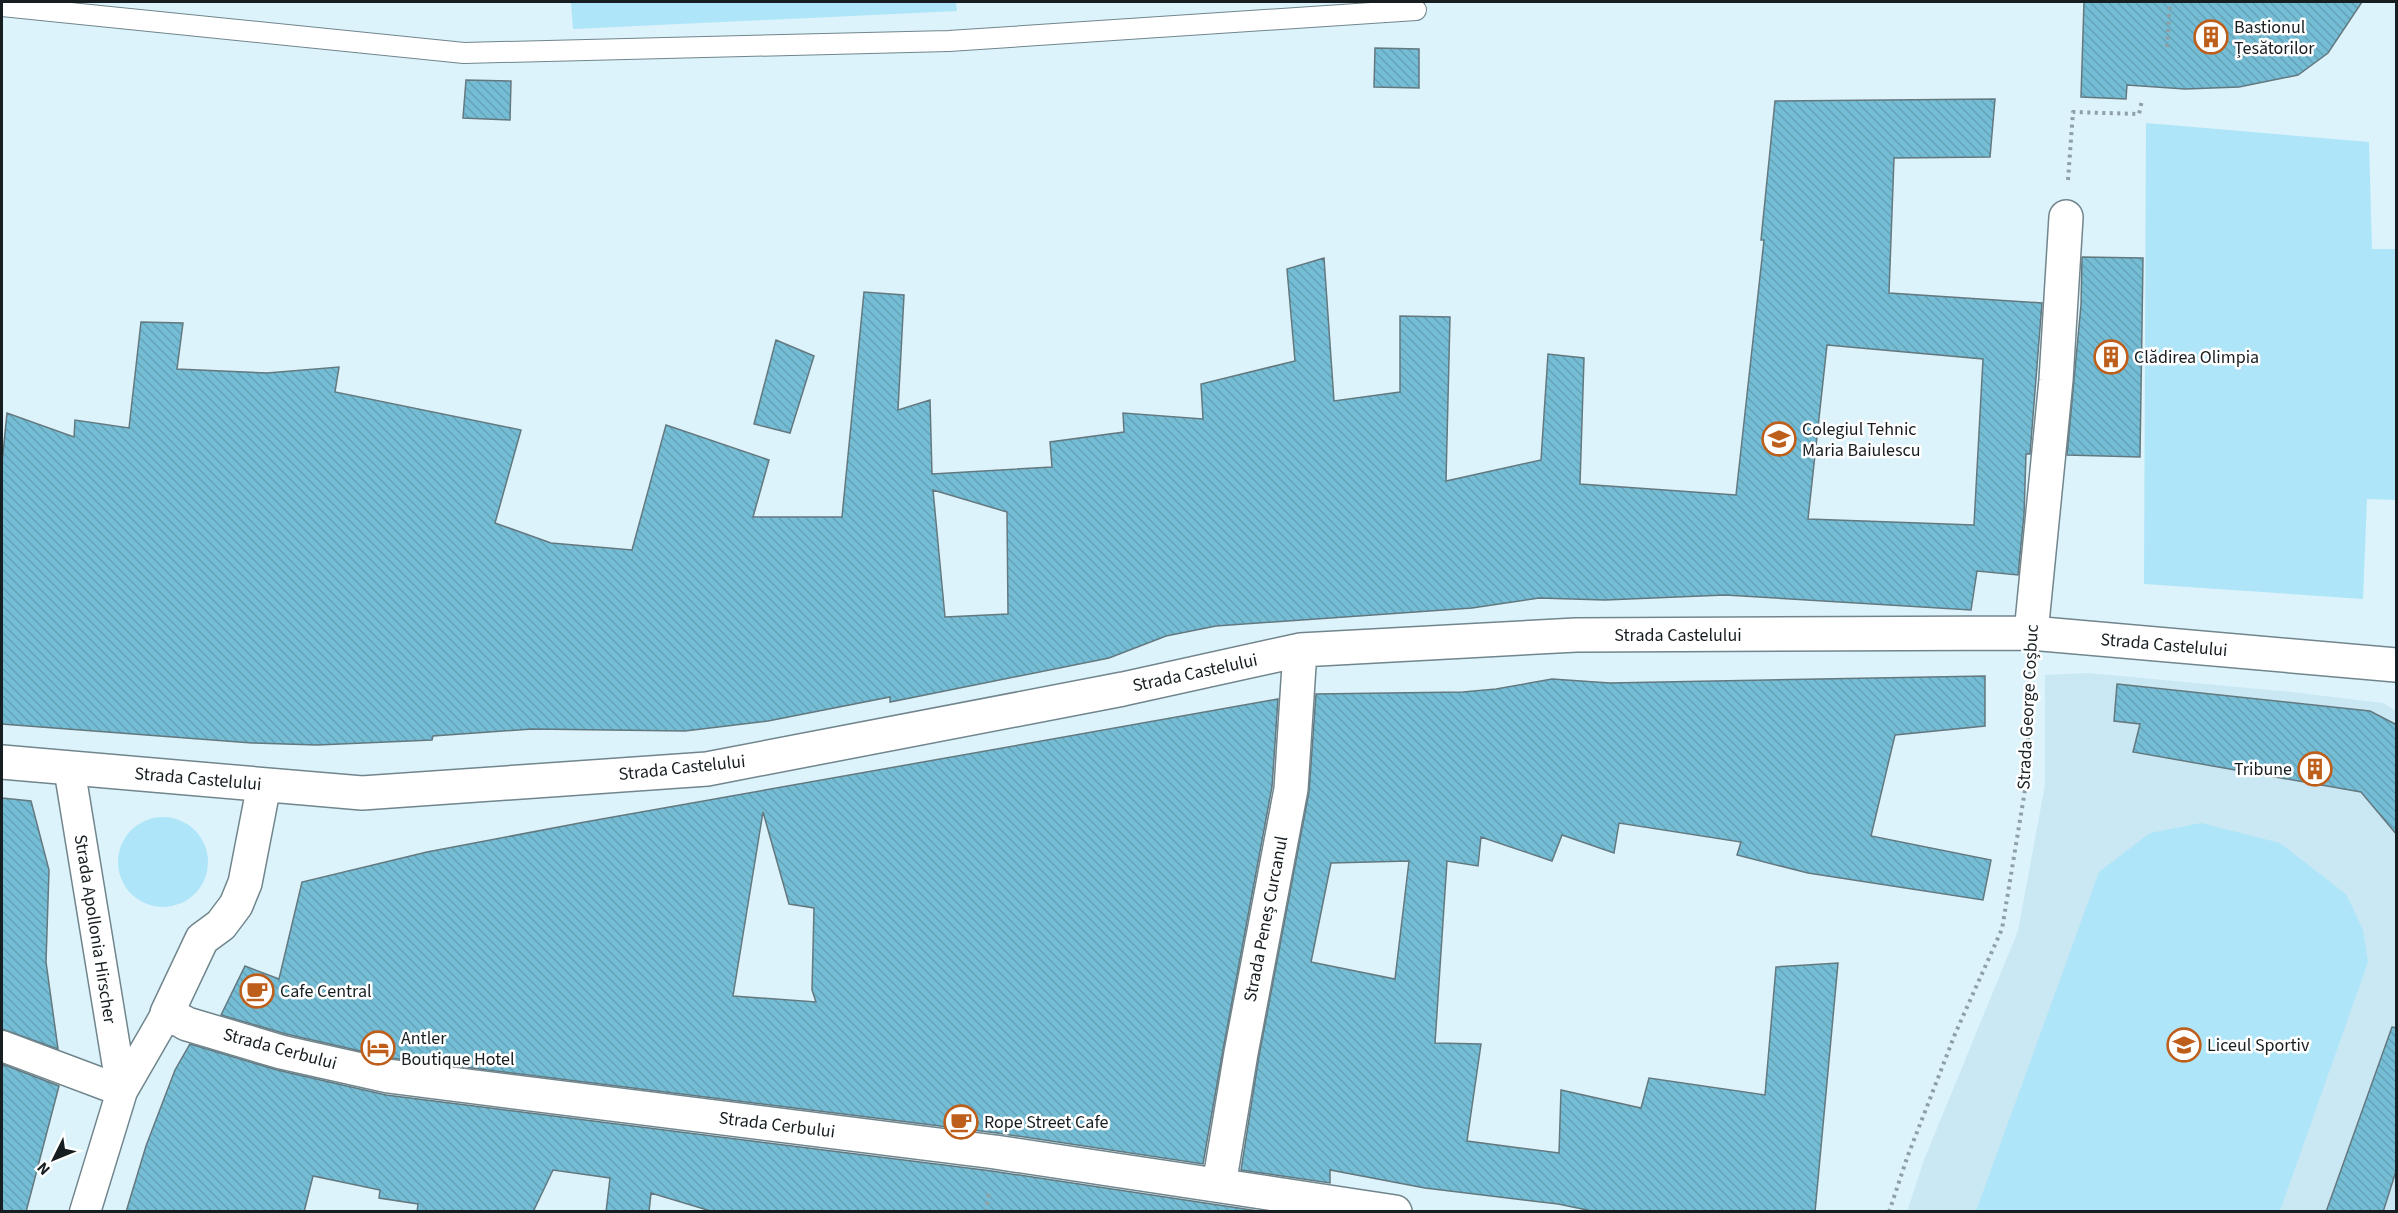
<svg xmlns="http://www.w3.org/2000/svg" width="2398" height="1213" viewBox="0 0 2398 1213" font-family="'Source Sans 3',sans-serif">
<style>
.built{fill:#c9e8f3}
.grass{fill:#afe5f8}
.building{fill:url(#building-back-hatch);stroke:#64787f;stroke-width:1.5;fill-rule:evenodd}
.lines{fill:none;stroke-linecap:round;stroke-linejoin:round}
.service-casing{stroke:#71858c;stroke-width:22}
.pedestrian-casing{stroke:#71858c;stroke-width:33}
.minor-casing{stroke:#71858c;stroke-width:36}
.path{stroke:#8e9fa5;stroke-width:4;stroke-dasharray:3 4.5;stroke-linecap:butt}
.service{stroke:#fff;stroke-width:20}
.pedestrian{stroke:#fff;stroke-width:30}
.minor{stroke:#fff;stroke-width:33}
.labels{text-anchor:middle;dominant-baseline:central;stroke-width:5;stroke-linejoin:round;paint-order:stroke}
.poi-label{font-size:18px;fill:#161e21;stroke:#fff;text-anchor:start}
.street-label{font-size:18px;fill:#161e21;stroke:#fff}
</style>
<defs>
<pattern id="building-back-hatch" width="6" height="6" patternUnits="userSpaceOnUse" patternTransform="scale(1.5)"><rect width="6" height="6" fill="#75bdd5"/><path d="M-1 5l2 2M0 0l6 6M5-1l2 2" fill="none" stroke="#64a2b7"/></pattern>
</defs>
<rect width="100%" height="100%" fill="#dcf3fb"/>
<path class="built" d="M 2089,673 L 2291,692 L 2383,703 L 2396,711 L 2396,1211 L 1907,1212 L 1924,1160 L 2018,931 L 2045,785 L 2045,675 Z"/>
<path class="grass" d="M 571,2 L 956,2 L 957,11 L 573,29 Z
M 2146,123 L 2369,142 L 2372,249 L 2396,249 L 2396,500 L 2367,499 L 2363,599 L 2144,584 Z
M118 862a45 45 0 1 1 90 0a45 45 0 1 1-90 0Z
M 2201,823 L 2280,843 L 2346,894 L 2363,930 L 2368,962 L 2280,1211 L 1976,1211 L 2099,872 L 2150,833 Z"/>
<path class="building" d="M 2084,2 L 2362,2 L 2328,53 L 2298,75 L 2239,87 L 2185,89 L 2127,85 L 2126,99 L 2081,97 Z
M 1375,48 L 1419,49 L 1419,88 L 1374,87 Z
M 466,80 L 511,81 L 510,120 L 463,118 Z
M 1995,99 L 1990,157 L 1894,158 L 1889,293 L 2042,303 L 2030,454 L 2026,454 L 2024,515 L 2018,575 L 1977,571 L 1971,610 L 1725,595 L 1605,600 L 1539,598 L 1472,608 L 1216,626 L 1166,636 L 1109,658 L 890,702 L 890,697 L 768,721 L 685,731 L 532,729 L 433,736 L 432,740 L 317,745 L 252,743 L 2,724 L 2,463 L 7,413 L 74,437 L 75,420 L 129,428 L 141,322 L 183,323 L 177,369 L 267,373 L 339,367 L 335,392 L 521,430 L 495,523 L 551,543 L 632,550 L 666,425 L 769,460 L 753,517 L 842,517 L 864,292 L 904,295 L 898,410 L 930,400 L 932,474 L 1052,467 L 1050,442 L 1124,432 L 1123,413 L 1203,419 L 1201,384 L 1295,361 L 1287,269 L 1324,258 L 1334,401 L 1400,392 L 1400,316 L 1450,317 L 1446,481 L 1541,460 L 1548,354 L 1584,358 L 1580,484 L 1736,495 L 1764,240 L 1761,240 L 1775,101 ZM 1827,345 L 1983,359 L 1974,525 L 1808,519 ZM 933,490 L 1007,512 L 1008,614 L 945,617 Z
M 2082,257 L 2143,258 L 2140,457 L 2067,455 L 2081,305 Z
M 776,340 L 814,356 L 790,433 L 754,424 Z
M 1985,676 L 1985,726 L 1895,735 L 1871,836 L 1991,860 L 1983,900 L 1808,873 L 1737,855 L 1741,842 L 1619,823 L 1614,853 L 1562,835 L 1552,861 L 1481,837 L 1478,866 L 1447,861 L 1435,1043 L 1481,1044 L 1467,1141 L 1559,1153 L 1561,1090 L 1641,1108 L 1649,1078 L 1765,1095 L 1776,967 L 1838,963 L 1815,1212 L 1597,1212 L 1558,1204 L 1425,1188 L 1330,1170 L 1330,1183 L 1241,1170 L 1259,1056 L 1309,792 L 1316,694 L 1463,692 L 1496,689 L 1552,679 L 1610,683 ZM 1409,861 L 1395,979 L 1311,962 L 1331,863 Z
M 2117,684 L 2370,711 L 2397,725 L 2397,835 L 2361,792 L 2133,752 L 2140,724 L 2114,721 Z
M 1278,699 L 1272,787 L 1223,1050 L 1203,1164 L 997,1133 L 391,1058 L 286,1034 L 221,1015 L 245,966 L 279,979 L 302,882 L 427,852 L 585,822 ZM 763,812 L 789,904 L 814,908 L 812,990 L 816,1002 L 733,996 Z
M 2,798 L 31,801 L 49,870 L 46,962 L 58,1049 L 2,1029 Z
M 2392,1027 L 2397,1028 L 2397,1168 L 2383,1212 L 2326,1212 Z
M 190,1044 L 277,1070 L 386,1095 L 992,1171 L 1265,1212 L 714,1212 L 651,1193 L 649,1212 L 606,1212 L 610,1178 L 553,1170 L 533,1212 L 417,1212 L 418,1204 L 379,1198 L 380,1190 L 313,1176 L 304,1212 L 126,1212 L 146,1146 L 175,1070 Z
M 2,1064 L 59,1086 L 26,1212 L 2,1212 Z"/>
<g class="lines">
<defs>
<path id="service" d="M 2,6 L 464,53 L 949,41 L 1416,10"/>
<path id="pedestrian" d="M 69,767 L 122,1091
M 2,1046 L 122,1091
M 85,1212 L 122,1091 L 167,1013"/>
<path id="minor" d="M 2031,633 L 2056,380 L 2066,217
M 2,762 L 362,793 L 707,769 L 1123,689 L 1300,650 L 1576,635 L 2031,633 L 2396,665
M 264,785 L 245,883 L 236,905 L 221,925 L 202,939 L 167,1013 L 187,1024 L 281,1052 L 388,1076 L 995,1152 L 1395,1212
M 1219,1185 L 1241,1053 L 1291,789 L 1300,650"/>
</defs>
<use href="#service" class="service-casing"/>
<use href="#pedestrian" class="pedestrian-casing"/>
<use href="#minor" class="minor-casing"/>
<path class="path" d="M 2167,47 L 2170,2
M 2068,180 L 2073,112 L 2139,114 L 2142,100
M 986,1212 L 989,1191
M 1889,1212 L 1907,1158 L 1955,1034 L 2002,929 L 2027,778 L 2030,672"/>
<use href="#service" class="service"/>
<use href="#pedestrian" class="pedestrian"/>
<use href="#minor" class="minor"/>
</g>
<defs>
<symbol id="building-ring" viewBox="-11 -11 22 22"><circle r="9.5" fill="#fff" stroke="#be5e1b" stroke-width="1.5"/><path d="M-4-6H4V6H1V3H-1V6H-4ZM-2.5-4.3h1.7v1.8h-1.7ZM.8-4.3h1.7v1.8H.8ZM-2.5-1h1.7V.8h-1.7ZM.8-1h1.7V.8H.8Z" fill="#be5e1b"/></symbol>
<symbol id="school-ring" viewBox="-11 -11 22 22"><circle r="9.5" fill="#fff" stroke="#be5e1b" stroke-width="1.5"/><path d="M0-5L7-2L0 1L-7-2ZM-4 1L0 2.5L4 1V4Q0 6-4 4Z" fill="#be5e1b"/></symbol>
<symbol id="cafe-ring" viewBox="-11 -11 22 22"><circle r="9.5" fill="#fff" stroke="#be5e1b" stroke-width="1.5"/><path d="M-5.5-4.5H6V0H3Q3 3.5 0 3.5H-2.5Q-5.5 3.5-5.5 0ZM3-3.2v2h1.7v-2ZM-6 4.5H4V6H-6Z" fill="#be5e1b"/></symbol>
<symbol id="university-ring" viewBox="-11 -11 22 22"><circle r="9.5" fill="#fff" stroke="#be5e1b" stroke-width="1.5"/><path d="M0-5L7-2L0 1L-7-2ZM-4 1L0 2.5L4 1V4Q0 6-4 4Z" fill="#be5e1b"/></symbol>
<symbol id="hotel-ring" viewBox="-11 -11 22 22"><circle r="9.5" fill="#fff" stroke="#be5e1b" stroke-width="1.5"/><path d="M-6-4.5h1.5V1H6V5H4.5V3h-9V5H-6ZM-4 0a1.8 1.8 0 1 1 3.6 0ZM.5 0V-2.5h3Q6-2.5 6 0Z" fill="#be5e1b"/></symbol>
</defs>
<g fill-rule="evenodd">
<use href="#building-ring" x="2192" y="18" width="38" height="38"/>
<use href="#building-ring" x="2092" y="338" width="38" height="38"/>
<use href="#school-ring" x="1760" y="420" width="38" height="38"/>
<use href="#building-ring" x="2296" y="750" width="38" height="38"/>
<use href="#cafe-ring" x="238" y="972" width="38" height="38"/>
<use href="#university-ring" x="2165" y="1026" width="38" height="38"/>
<use href="#hotel-ring" x="359" y="1029" width="38" height="38"/>
<use href="#cafe-ring" x="942" y="1103" width="38" height="38"/>
</g>
<g class="labels">
<g class="poi-label">
<text x="2234" y="27">Bastionul<tspan x="2234" dy="21">Țesătorilor</tspan></text>
<text x="2134" y="357">Clădirea Olimpia</text>
<text x="1802" y="429">Colegiul Tehnic<tspan x="1802" dy="21">Maria Baiulescu</tspan></text>
<text x="2292" y="769" text-anchor="end">Tribune</text>
<text x="280" y="991">Cafe Central</text>
<text x="401" y="1038">Antler<tspan x="401" dy="21">Boutique Hotel</tspan></text>
<text x="2207" y="1045">Liceul Sportiv</text>
<text x="984" y="1122">Rope Street Cafe</text>
</g>
<g class="street-label">
<text x="1678" y="635">Strada Castelului</text>
<text transform="translate(2164 645) rotate(5)">Strada Castelului</text>
<text transform="translate(1195 673) rotate(-12)">Strada Castelului</text>
<text transform="translate(2028 707) rotate(-87)">Strada George Coșbuc</text>
<text transform="translate(682 768) rotate(-6)">Strada Castelului</text>
<text transform="translate(198 779) rotate(5)">Strada Castelului</text>
<text transform="translate(1266 919) rotate(-79)">Strada Peneș Curcanul</text>
<text transform="translate(95 929) rotate(81)">Strada Apollonia Hirscher</text>
<text transform="translate(280 1049) rotate(15)">Strada Cerbului</text>
<text transform="translate(777 1125) rotate(7)">Strada Cerbului</text>
</g>
</g>
<rect width="2398" height="1213" fill="none" stroke="#161e21" stroke-width="6"/>
<g transform="translate(54 1159) rotate(227)" stroke="#ffffff" stroke-width="4.5" paint-order="stroke">
<path d="M0-4.5L10 22L0 15L-10 22Z" fill="#161e21"/>
<text y="-9" font-size="16" font-weight="bold" text-anchor="middle" fill="#161e21">N</text>
</g>
</svg>
